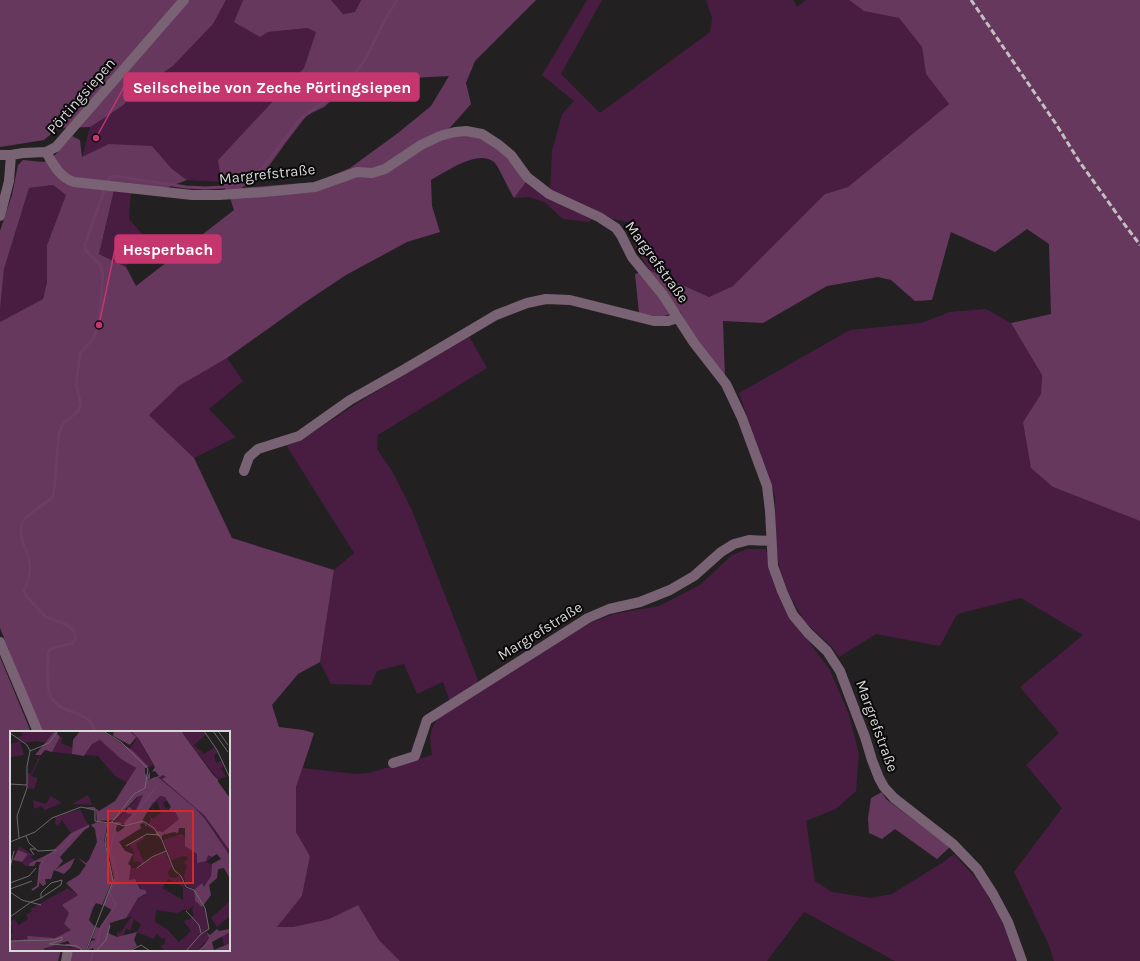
<svg xmlns="http://www.w3.org/2000/svg" width="1140" height="961" viewBox="0 0 1140 961" font-family="Karla,sans-serif">
<style>
.green{fill:#481d41}
.forest{fill:#67385e;fill-rule:evenodd}
.lines{fill:none;stroke-linecap:round;stroke-linejoin:round}
.stream{stroke:#6c3c63;stroke-width:3}
.minor{stroke:#786273;stroke-width:10}
.rail{stroke:#c2c0c1;stroke-width:3;stroke-dasharray:6 3;stroke-linecap:butt}
.labels{text-anchor:middle;dominant-baseline:central;stroke-width:4;stroke-linejoin:round;paint-order:stroke}
.street-label{font-size:15px;fill:#d9d7d8;stroke:#0b0a0b}
.inset-river{fill:none;stroke:#6c3c63;stroke-width:2}
.inset-road{fill:none;stroke:#6c696b;stroke-width:1}
.view{fill:#d62828;fill-opacity:0.15;stroke:#d62828;stroke-width:2}
.inset-edge{fill:none;stroke:#d9d7d8;stroke-width:2}
.leader{fill:none;stroke:#c5356e;stroke-width:1.5}
.callout-dot{fill:#c5356e;stroke:#0b0a0b;stroke-width:1.5}
.callout{fill:#c5356e;stroke:#c5356e;stroke-width:1.5}
.callout-label{font-size:16px;text-anchor:middle;font-weight:bold;fill:#fff}
</style>
<rect width="100%" height="100%" fill="#232022"/>
<path class="green" d="M 226,0 L 243,0 L 234,22 L 268,32 L 307,28 L 316,32 L 304,68 L 218,160 L 221,182 L 187,180 L 172,169 L 152,146 L 82,158 L 90,127 L 106,117 L 122,106 L 148,83 L 173,66 L 213,24 Z
M 331,0 L 361,0 L 355,12 L 343,14 Z
M 587,0 L 602,0 L 561,74 L 600,113 L 710,32 L 712,18 L 706,0 L 793,0 L 797,7 L 806,0 L 849,0 L 864,11 L 899,18 L 922,47 L 926,74 L 949,104 L 848,187 L 825,194 L 733,286 L 709,297 L 649,270 L 635,246 L 628,222 L 612,219 L 550,191 L 552,151 L 562,114 L 574,101 L 542,75 Z
M 526,182 L 593,219 L 589,222 L 563,219 L 544,202 L 529,197 L 514,198 Z
M 53,185 L 66,195 L 47,245 L 47,282 L 43,299 L 0,322 L 0,310 L 4,269 L 29,188 Z
M 114,191 L 131,192 L 129,219 L 142,234 L 126,267 L 99,254 Z
M 986,309 L 1011,323 L 1042,375 L 1041,394 L 1023,422 L 1053,487 L 1140,521 L 1140,961 L 1054,961 L 1048,943 L 1014,872 L 1062,808 L 1026,765 L 1059,733 L 1020,687 L 1083,635 L 1021,598 L 957,614 L 940,646 L 876,634 L 839,657 L 831,646 L 804,621 L 782,581 L 776,549 L 775,496 L 739,393 L 850,330 L 921,323 L 950,312 Z
M 469,336 L 487,368 L 378,435 L 377,449 L 392,471 L 411,508 L 478,680 L 474,686 L 450,702 L 443,682 L 417,694 L 404,664 L 377,671 L 371,685 L 331,684 L 320,662 L 334,570 L 354,553 L 286,445 L 300,441 L 359,402 Z
M 227,358 L 243,381 L 209,409 L 236,437 L 194,458 L 149,415 L 179,386 Z
M 747,549 L 766,549 L 775,588 L 792,619 L 830,670 L 849,715 L 859,754 L 856,791 L 836,809 L 806,821 L 815,881 L 832,892 L 871,898 L 892,894 L 945,861 L 954,854 L 983,886 L 992,904 L 1006,925 L 1016,961 L 895,961 L 804,912 L 767,961 L 400,961 L 379,940 L 358,905 L 329,919 L 293,927 L 276,928 L 302,896 L 310,856 L 296,832 L 296,787 L 302,768 L 356,774 L 368,773 L 432,755 C 429,736 429,731 440,715 L 587,624 L 614,614 L 659,606 L 700,585 L 732,555 Z"/>
<path class="forest" d="M 0,0 L 226,0 L 213,24 L 173,66 L 148,83 L 122,106 L 106,117 L 90,127 L 58,128 L 44,140 L 0,147 Z
M 243,0 L 331,0 L 343,14 L 355,12 L 361,0 L 536,0 L 475,61 L 466,83 L 471,104 L 448,130 L 481,137 L 500,148 L 526,182 L 514,198 C 510,192 498,165 494,162 C 478,149 446,172 431,180 L 432,206 L 440,232 L 407,242 L 346,275 L 304,303 L 227,358 L 179,386 L 149,415 L 194,458 L 232,538 L 334,570 L 320,662 L 298,674 L 272,705 L 279,727 L 303,730 L 314,733 L 310,746 L 296,787 L 296,832 L 310,856 L 302,896 L 277,927 L 293,927 L 329,919 L 358,905 L 379,940 L 400,961 L 71,961 L 73,950 L 229,950 L 229,732 L 42,732 L 0,628 L 0,322 L 43,299 L 47,282 L 47,245 L 66,195 L 53,185 L 29,188 L 4,269 L 0,310 L 0,231 L 12,195 L 18,165 L 23,160 L 44,162 L 55,155 L 72,136 L 80,140 L 82,157 L 109,144 L 152,146 L 172,169 L 187,180 L 166,188 L 116,182 L 99,254 L 126,267 L 136,286 L 234,210 L 230,198 L 221,182 L 218,160 L 304,68 L 316,32 L 307,28 L 268,32 L 260,37 L 234,22 ZM 449,76 L 431,106 L 398,133 L 350,168 L 312,184 L 302,183 L 241,188 L 253,181 L 266,170 L 287,141 L 307,115 L 324,107 L 354,81 Z
M 849,0 L 1140,0 L 1140,521 L 1053,487 L 1031,468 L 1023,422 L 1041,394 L 1042,375 L 1011,323 L 1051,314 L 1049,244 L 1027,229 L 995,252 L 951,232 L 932,300 L 915,301 L 891,280 L 878,277 L 827,286 L 763,323 L 723,321 L 725,378 L 696,340 L 680,311 L 661,317 L 639,313 L 635,274 L 649,270 L 709,297 L 733,286 L 825,194 L 848,187 L 949,104 L 926,74 L 922,47 L 899,18 L 864,11 Z
M 0,657 L 31,732 L 11,732 L 11,950 L 61,950 L 58,961 L 0,961 Z
M 882,792 L 886,799 L 950,847 L 937,859 L 895,829 L 882,839 L 869,833 L 868,818 L 871,798 Z"/>
<g class="lines">
<path class="stream" d="M 94,732 C 93,710 61,716 51,697 C 46,688 47,660 49,650 L 54,648 L 73,643 L 76,638 L 74,631 L 67,625 L 46,617 L 26,596 L 24,591 C 27,583 31,576 30,567 C 30,552 14,534 24,520 C 30,512 45,504 53,497 L 55,482 L 58,443 L 60,430 L 64,423 L 78,411 L 81,404 L 76,385 L 80,353 L 93,339 L 99,325 L 103,274 L 100,265 L 86,251 L 85,244 L 109,178 L 114,176 L 186,187 L 205,188 L 223,187 L 240,183 L 252,176 L 263,168 L 300,119 L 320,105 L 334,95 L 353,76 L 365,60 L 385,20 L 397,0
M 91,961 L 93,950"/>
<path class="minor" d="M 46,152 C 53,164 60,178 74,182 L 192,195 L 219,195 L 265,192 L 315,187 L 357,172 L 372,173 L 385,169 L 421,145 L 440,136 L 455,132 L 466,131 L 482,134 L 499,145 L 511,155 L 527,177 L 549,194 L 599,217 L 616,228 L 621,235 L 632,257 L 663,295 L 694,343 L 726,384 L 742,418 L 767,486 L 770,511 L 773,566 L 782,591 L 793,615 L 808,633 L 827,651 L 840,671 L 865,737 L 872,760 L 879,778 L 884,787 L 894,798 L 953,844 L 977,869 L 993,894 L 1008,922 L 1022,961
M 0,155 L 11,155
M 0,216 L 9,181 L 11,155 L 23,153 L 46,152 L 56,147 L 184,0
M 244,471 L 249,457 L 258,449 L 299,436 L 350,400 L 403,370 L 496,315 L 527,303 L 546,299 L 570,300 L 654,321 L 668,321 L 678,318
M 0,642 L 38,732
M 393,763 L 415,756 L 427,720 L 588,618 L 609,609 L 640,602 L 670,590 L 694,576 L 721,552 L 734,544 L 749,540 L 771,541
M 66,961 L 68,950"/>
<path class="rail" d="M 971,0 L 1056,124 L 1079,161 L 1122,221 L 1140,245"/>
</g>
<g class="labels">
<g class="street-label">
<text transform="translate(81 96) rotate(-49)">Pörtingsiepen</text>
<text transform="translate(267 174) rotate(-6)">Margrefstraße</text>
<text transform="translate(657 262) rotate(54)">Margrefstraße</text>
<text transform="translate(540 631) rotate(-32)">Margrefstraße</text>
<text transform="translate(877 726) rotate(70)">Margrefstraße</text>
</g>
</g>
<g transform="translate(10 731)">
<rect width="220" height="220" fill="#232022"/>
<path d="M 11,0 L 45,0 L 36,12 L 27,10 L 15,12 L 7,6 L 12,5 ZM 121,0 L 129,8 L 143,34 L 139,36 L 120,18 L 126,8 L 119,2 ZM 171,0 L 191,0 L 197,3 L 184,14 L 194,23 L 205,16 L 208,22 L 204,24 L 206,32 L 211,30 L 214,35 L 211,37 L 216,46 L 209,48 L 206,46 ZM 50,6 L 53,7 L 51,12 L 63,17 L 62,23 L 42,21 ZM 90,9 L 111,28 L 126,37 L 117,52 L 105,45 L 88,25 L 75,24 L 82,13 ZM 10,10 L 14,24 L 0,26 L 0,13 ZM 30,24 L 29,29 L 21,45 L 28,47 L 24,58 L 17,57 L 17,42 L 21,43 ZM 153,44 L 156,46 L 156,51 L 195,85 L 209,106 L 217,112 L 220,125 L 195,88 L 149,47 ZM 131,63 L 133,66 L 125,81 L 118,82 L 122,82 L 115,94 L 104,92 ZM 78,64 L 82,74 L 62,73 ZM 41,65 L 52,72 L 35,79 L 31,75 L 24,78 L 23,69 L 36,73 ZM 150,65 L 155,66 L 157,69 L 153,72 L 156,78 L 161,75 L 157,79 L 165,81 L 169,88 L 151,102 L 136,95 L 139,94 L 141,88 L 139,86 L 143,79 L 140,75 ZM 147,70 L 151,82 L 143,88 L 140,85 L 144,79 L 141,76 ZM 70,78 L 78,94 L 61,102 L 52,89 L 48,95 L 45,92 L 46,86 ZM 172,103 L 176,108 L 177,116 L 187,123 L 187,130 L 198,124 L 204,125 L 196,131 L 202,133 L 201,145 L 194,156 L 192,153 L 186,159 L 176,154 L 174,145 L 177,135 L 174,131 L 179,127 L 174,125 L 161,129 L 153,109 ZM 133,105 L 134,107 L 126,113 L 134,131 L 155,121 L 162,136 L 158,141 L 159,146 L 165,147 L 169,144 L 175,157 L 184,159 L 185,170 L 196,179 L 199,198 L 190,204 L 196,201 L 199,207 L 187,220 L 155,220 L 150,215 L 155,213 L 155,207 L 152,208 L 147,203 L 143,208 L 127,201 L 131,193 L 124,188 L 120,200 L 116,197 L 113,206 L 107,207 L 107,201 L 110,202 L 122,185 L 116,187 L 116,185 L 128,167 L 135,164 L 126,150 L 119,149 L 121,137 L 130,137 L 132,133 L 128,130 L 123,131 L 124,121 L 119,113 ZM 158,148 L 173,156 L 173,169 L 152,157 ZM 184,174 L 182,180 L 184,184 L 179,189 L 176,188 L 174,191 L 181,200 L 169,211 L 157,198 L 145,191 L 146,179 L 167,182 L 175,178 L 177,180 ZM 9,115 L 23,124 L 20,126 L 25,129 L 19,135 L 15,135 L 12,131 L 18,123 L 8,119 ZM 58,157 L 68,164 L 52,174 L 59,182 L 54,193 L 62,199 L 45,207 L 3,209 L 0,205 L 3,201 L 0,191 L 4,188 L 9,194 L 18,188 L 16,184 L 22,180 L 20,178 ZM 220,170 L 220,185 L 207,196 L 201,187 ZM 220,201 L 220,212 L 214,214 L 211,204 ZM 50,214 L 58,216 L 69,217 L 66,220 L 36,219 L 39,215 Z" fill="#481d41" fill-rule="evenodd"/>
<path d="M 45,0 L 50,6 L 42,21 L 35,19 L 31,24 L 25,24 ZM 70,0 L 92,0 L 122,19 L 139,36 L 135,37 L 135,42 L 139,49 L 149,47 L 185,77 L 195,88 L 220,125 L 220,148 L 214,137 L 208,138 L 207,147 L 199,154 L 201,164 L 192,176 L 185,170 L 184,159 L 192,152 L 194,156 L 201,145 L 202,133 L 211,128 L 207,123 L 202,126 L 198,124 L 196,130 L 187,132 L 187,123 L 175,115 L 175,97 L 169,97 L 168,102 L 164,101 L 152,104 L 152,108 L 146,103 L 146,100 L 153,101 L 169,88 L 165,81 L 158,80 L 161,76 L 155,66 L 150,65 L 142,73 L 132,90 L 137,94 L 136,95 L 134,92 L 130,93 L 131,97 L 109,111 L 115,120 L 123,123 L 118,133 L 121,135 L 119,149 L 125,148 L 130,158 L 135,159 L 137,162 L 128,167 L 116,187 L 100,192 L 98,202 L 107,206 L 127,201 L 124,209 L 127,215 L 119,220 L 84,220 L 83,217 L 77,220 L 81,210 L 86,209 L 82,207 L 86,196 L 90,197 L 102,179 L 93,174 L 104,147 L 96,112 L 99,92 L 109,91 L 112,93 L 107,94 L 105,99 L 108,101 L 115,96 L 114,92 L 122,83 L 116,82 L 117,78 L 119,76 L 125,81 L 133,64 L 127,66 L 105,89 L 87,90 L 86,79 L 75,76 L 84,76 L 89,80 L 105,70 L 126,37 L 111,28 L 90,9 L 82,13 L 74,25 L 62,23 L 63,9 ZM 87,91 L 98,92 L 94,110 L 103,148 L 92,174 L 86,172 L 83,177 L 79,189 L 85,196 L 75,220 L 54,213 L 60,213 L 58,210 L 33,218 L 39,220 L 0,220 L 0,210 L 18,208 L 17,205 L 45,207 L 61,199 L 54,193 L 59,182 L 52,174 L 68,164 L 56,152 L 69,144 L 76,134 L 67,126 L 76,132 L 79,129 L 87,111 L 85,98 L 81,94 ZM 80,93 L 50,126 L 53,130 L 46,138 L 65,127 L 61,136 L 54,143 L 44,139 L 41,148 L 35,148 L 36,153 L 33,155 L 28,150 L 31,131 L 26,131 L 24,135 L 19,135 L 20,132 L 41,122 L 61,102 ZM 8,119 L 18,123 L 12,131 L 3,129 ZM 207,198 L 209,200 L 220,198 L 220,201 L 202,211 L 204,219 L 220,212 L 220,220 L 195,220 L 192,217 L 199,207 L 196,201 L 200,204 Z" fill="#67385e"/>
<path d="M 104,0 L 119,0 L 126,6 L 120,14 L 103,5 ZM 121,0 L 171,0 L 220,67 L 220,120 L 195,85 L 152,48 L 156,46 L 153,44 L 143,50 L 137,47 L 140,40 L 140,48 L 149,45 L 145,40 L 142,41 L 145,36 L 129,8 Z" fill="#6c3c63"/>
<path class="inset-river" d="M 146,35 L 190,34 L 207,49 L 207,63 L 220,101M 146,35 L 169,14 L 169,9 L 162,0M 117,93 L 146,56M 22,159 L 28,155 L 30,135 L 35,126 L 53,116 L 64,103 L 79,95M 87,213 L 91,196 L 106,174 L 99,161 L 104,155 L 107,143 L 100,120 L 106,93M 189,220 L 201,210"/>
<path class="inset-road" d="M 194,0 L 207,19 L 220,47M 203,0 L 218,21M 208,0 L 218,14M 0,2 L 17,14 L 20,20 L 17,35 L 17,57 L 7,85 L 9,107M 20,20 L 39,12 L 48,0M 0,53 L 17,54M 101,91 L 114,95 L 133,90 L 144,97 L 152,109 L 164,139 L 171,145 L 176,156 L 184,159 L 195,177 L 199,198 L 191,203 L 176,220M 16,105 L 19,112 L 28,120 L 46,119M 0,111 L 25,101 L 42,87 L 71,76 L 85,79 L 85,90 L 99,92M 116,115 L 137,103 L 149,104M 24,124 L 20,118 L 26,118M 0,137 L 4,120M 127,137 L 142,126 L 156,120M 0,152 L 19,145 L 26,137M 0,158 L 22,150M 0,161 L 12,169 L 31,174M 176,180 L 189,194 L 191,202M 0,186 L 21,171 L 31,167 L 34,165 L 51,154 L 52,149 L 41,152 L 31,162 L 31,167M 0,210 L 44,209 L 52,206 L 52,209 L 39,213 L 67,215 L 73,220M 76,220 L 103,150 L 95,111 L 99,92 L 102,91 L 124,63 L 135,57 L 138,38 L 111,11 L 93,0M 86,220 L 96,209 L 100,194M 120,220 L 131,214 L 140,220"/>
<path class="view" d="M 98,80 L 183,80 L 183,152 L 98,152 Z"/>
<rect width="220" height="220" class="inset-edge"/>
</g>
<path class="leader" d="M96 138L124 87M99 325L115 249"/>
<g class="callout-dot">
<circle cx="96" cy="138" r="4"/>
<circle cx="99" cy="325" r="4"/>
</g>
<g class="callout">
<rect x="124" y="73" width="295" height="28" rx="4"/>
<rect x="115" y="235" width="106" height="28" rx="4"/>
</g>
<g class="callout-label">
<text x="272" y="93">Seilscheibe von Zeche Pörtingsiepen</text>
<text x="168" y="255">Hesperbach</text>
</g>
</svg>
